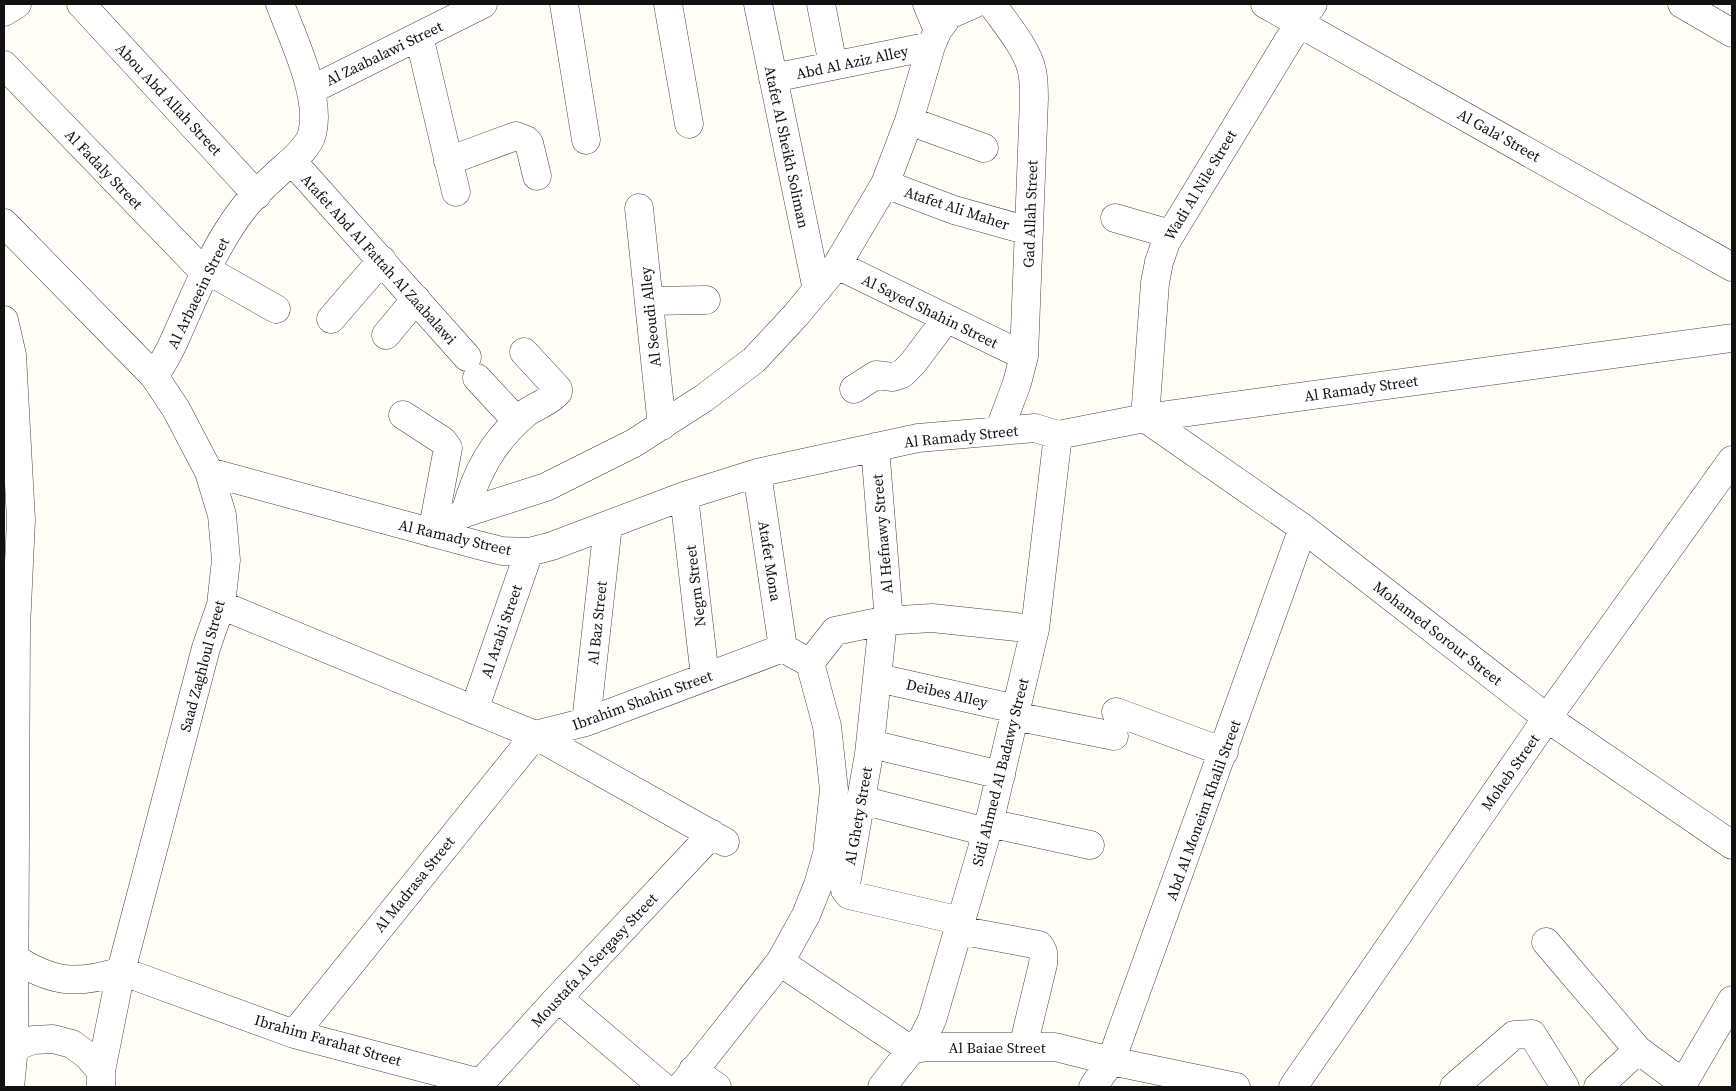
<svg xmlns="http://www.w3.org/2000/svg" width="1736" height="1091" viewBox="0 0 1736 1091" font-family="'Source Serif 4',serif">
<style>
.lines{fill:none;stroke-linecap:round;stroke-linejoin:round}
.minor-casing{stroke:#444;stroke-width:29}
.minor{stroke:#fff;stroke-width:28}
.labels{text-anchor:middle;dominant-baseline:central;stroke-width:5;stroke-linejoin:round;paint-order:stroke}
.street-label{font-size:15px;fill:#111;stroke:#fff}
</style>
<rect width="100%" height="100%" fill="#fffdf5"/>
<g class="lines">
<defs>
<path id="minor" d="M 81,4 L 257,195
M 564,4 L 586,140
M 668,4 L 689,124
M 758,4 L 817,290
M 821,4 L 833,65
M 927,4 L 938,30
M 992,4 C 1005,23 1027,48 1032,71 C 1034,80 1034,90 1034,99 L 1024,356 L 1017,383 L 999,431
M 1265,4 L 1732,267
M 1313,4 L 1299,23 L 1166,242 L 1159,262 L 1155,283 L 1145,418 L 1303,528 L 1547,718 L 1732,845
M 1682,4 L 1732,33
M 4,12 L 17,4
M 419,36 L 456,192
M 4,65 L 205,273
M 773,78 L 931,46
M 311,90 L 483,4
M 909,121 L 984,148
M 292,161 L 467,357
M 448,161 L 516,136 L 526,140 L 529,143 L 537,176
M 885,184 L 954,210 L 1029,231
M 639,208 L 662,426
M 1115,218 L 1170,234
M 4,223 L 154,376 L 176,409 L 209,472 L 222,515 L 226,560 L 221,605 L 206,648 L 121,971 L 101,1071 L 101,1087
M 837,265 L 1024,356
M 207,270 L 276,309
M 649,301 L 706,300
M 331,319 L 382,260
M 4,320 L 12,355 L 21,520 L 16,628 L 14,1047 L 10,1087
M 386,335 L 416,299
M 154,376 C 169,356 177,334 187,312 C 203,276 219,240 243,209 C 252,197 264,186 275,176 C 286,165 308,150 312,134 C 322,98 293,39 280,4
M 477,378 L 517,421
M 854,389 L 876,375 L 893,377 L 902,374 L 913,363 L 946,319
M 403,415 L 443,441 L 448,448 L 432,533
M 875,447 L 889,621
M 209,472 L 478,545 L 502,551 L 529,552 L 552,546 L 684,496 L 757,473 L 918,438 L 1035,428 L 1058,435 L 1145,418 L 1732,338
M 757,473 L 783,648
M 684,496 L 705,677
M 465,513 C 476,472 493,441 526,413 C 536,406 551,401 558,392 L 558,389 L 524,352
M 432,533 L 450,520 L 465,513 L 546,487 L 634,443 L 704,398 L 754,360 L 796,315 L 837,265 L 885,184 L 909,121 L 931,46 L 938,30 L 949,15 L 974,4
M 221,605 L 535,735 L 586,722 L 783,648 L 810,663 L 835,631 L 883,621 L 932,618 L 1035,629
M 883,621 L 869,754 L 845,890 L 849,895 L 961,921
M 878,678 L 1016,709
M 474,710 L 529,552
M 1116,712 L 1224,752
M 1014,716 L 1114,736
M 586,722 L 608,525
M 871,744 L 1001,775
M 861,800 L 987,832
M 989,823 L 1090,845
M 958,930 L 1039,945 C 1044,951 1044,956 1043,964 L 1023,1047
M 1546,942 L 1638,1050 L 1683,1083
M 14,958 C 53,983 77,985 121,971 L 294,1034 L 481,1083
M 780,962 L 911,1050 L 925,1047 L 1055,1047 L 1111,1061 L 1236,1087
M 558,998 L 663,1087
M 294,1034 L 535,735 L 725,842
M 14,1047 L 33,1040 L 53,1039 L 72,1044 L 88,1056 L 101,1071
M 693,1070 L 717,1087
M 477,1087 L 558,998 L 712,834
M 681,1087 L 780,962 L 806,915 L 818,885 L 827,854 L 834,790 L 827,726 L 810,663
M 882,1087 L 911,1050 L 923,1038 L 932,1020 L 987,832 L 1035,629 L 1058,435
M 1093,1087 L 1111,1061 L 1303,528
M 1293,1087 L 1547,718 L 1732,460
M 1454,1087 L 1514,1035 L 1532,1034 L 1565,1087
M 1598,1087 L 1638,1050
M 1681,1087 L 1732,1000"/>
</defs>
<use href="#minor" class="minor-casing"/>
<use href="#minor" class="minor"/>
</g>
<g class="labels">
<g class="street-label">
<text transform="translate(384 53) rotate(-26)">Al Zaabalawi Street</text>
<text transform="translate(852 62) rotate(-12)">Abd Al Aziz Alley</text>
<text transform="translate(169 99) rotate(47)">Abou Abd Allah Street</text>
<text transform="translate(1499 135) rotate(29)">Al Gala' Street</text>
<text transform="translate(787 147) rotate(78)">Atafet Al Sheikh Soliman</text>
<text transform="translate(104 169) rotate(46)">Al Fadaly Street</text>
<text transform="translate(1200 185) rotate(-59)">Wadi Al Nile Street</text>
<text transform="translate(957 208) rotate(18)">Atafet Ali Maher</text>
<text transform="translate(1030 214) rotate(-88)">Gad Allah Street</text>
<text transform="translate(379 259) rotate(48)">Atafet Abd Al Fattah Al Zaabalawi</text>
<text transform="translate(198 293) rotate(-64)">Al Arbaeein Street</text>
<text transform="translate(930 311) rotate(26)">Al Sayed Shahin Street</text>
<text transform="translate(650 317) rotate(-96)">Al Seoudi Alley</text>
<text transform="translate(1361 388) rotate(-8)">Al Ramady Street</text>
<text transform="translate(961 436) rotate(-6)">Al Ramady Street</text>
<text transform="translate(882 534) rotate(-95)">Al Hefnawy Street</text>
<text transform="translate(455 537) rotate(13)">Al Ramady Street</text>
<text transform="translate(770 561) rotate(81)">Atafet Mona</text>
<text transform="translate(695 586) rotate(-97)">Negm Street</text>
<text transform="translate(597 623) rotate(-84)">Al Baz Street</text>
<text transform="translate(501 631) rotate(-71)">Al Arabi Street</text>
<text transform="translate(1438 633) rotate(38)">Mohamed Sorour Street</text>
<text transform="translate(202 666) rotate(-75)">Saad Zaghloul Street</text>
<text transform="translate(947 693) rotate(13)">Deibes Alley</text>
<text transform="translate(642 700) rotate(-20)">Ibrahim Shahin Street</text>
<text transform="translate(1000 772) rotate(-76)">Sidi Ahmed Al Badawy Street</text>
<text transform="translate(1510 772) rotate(-55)">Moheb Street</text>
<text transform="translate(1203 810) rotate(-70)">Abd Al Moneim Khalil Street</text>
<text transform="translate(858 816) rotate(-80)">Al Ghety Street</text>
<text transform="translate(414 884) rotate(-51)">Al Madrasa Street</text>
<text transform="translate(594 960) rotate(-47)">Moustafa Al Sergasy Street</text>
<text transform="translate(328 1040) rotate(16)">Ibrahim Farahat Street</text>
<text x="997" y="1047">Al Baiae Street</text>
</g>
</g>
<rect width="1736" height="1091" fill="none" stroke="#111111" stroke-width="10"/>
</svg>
